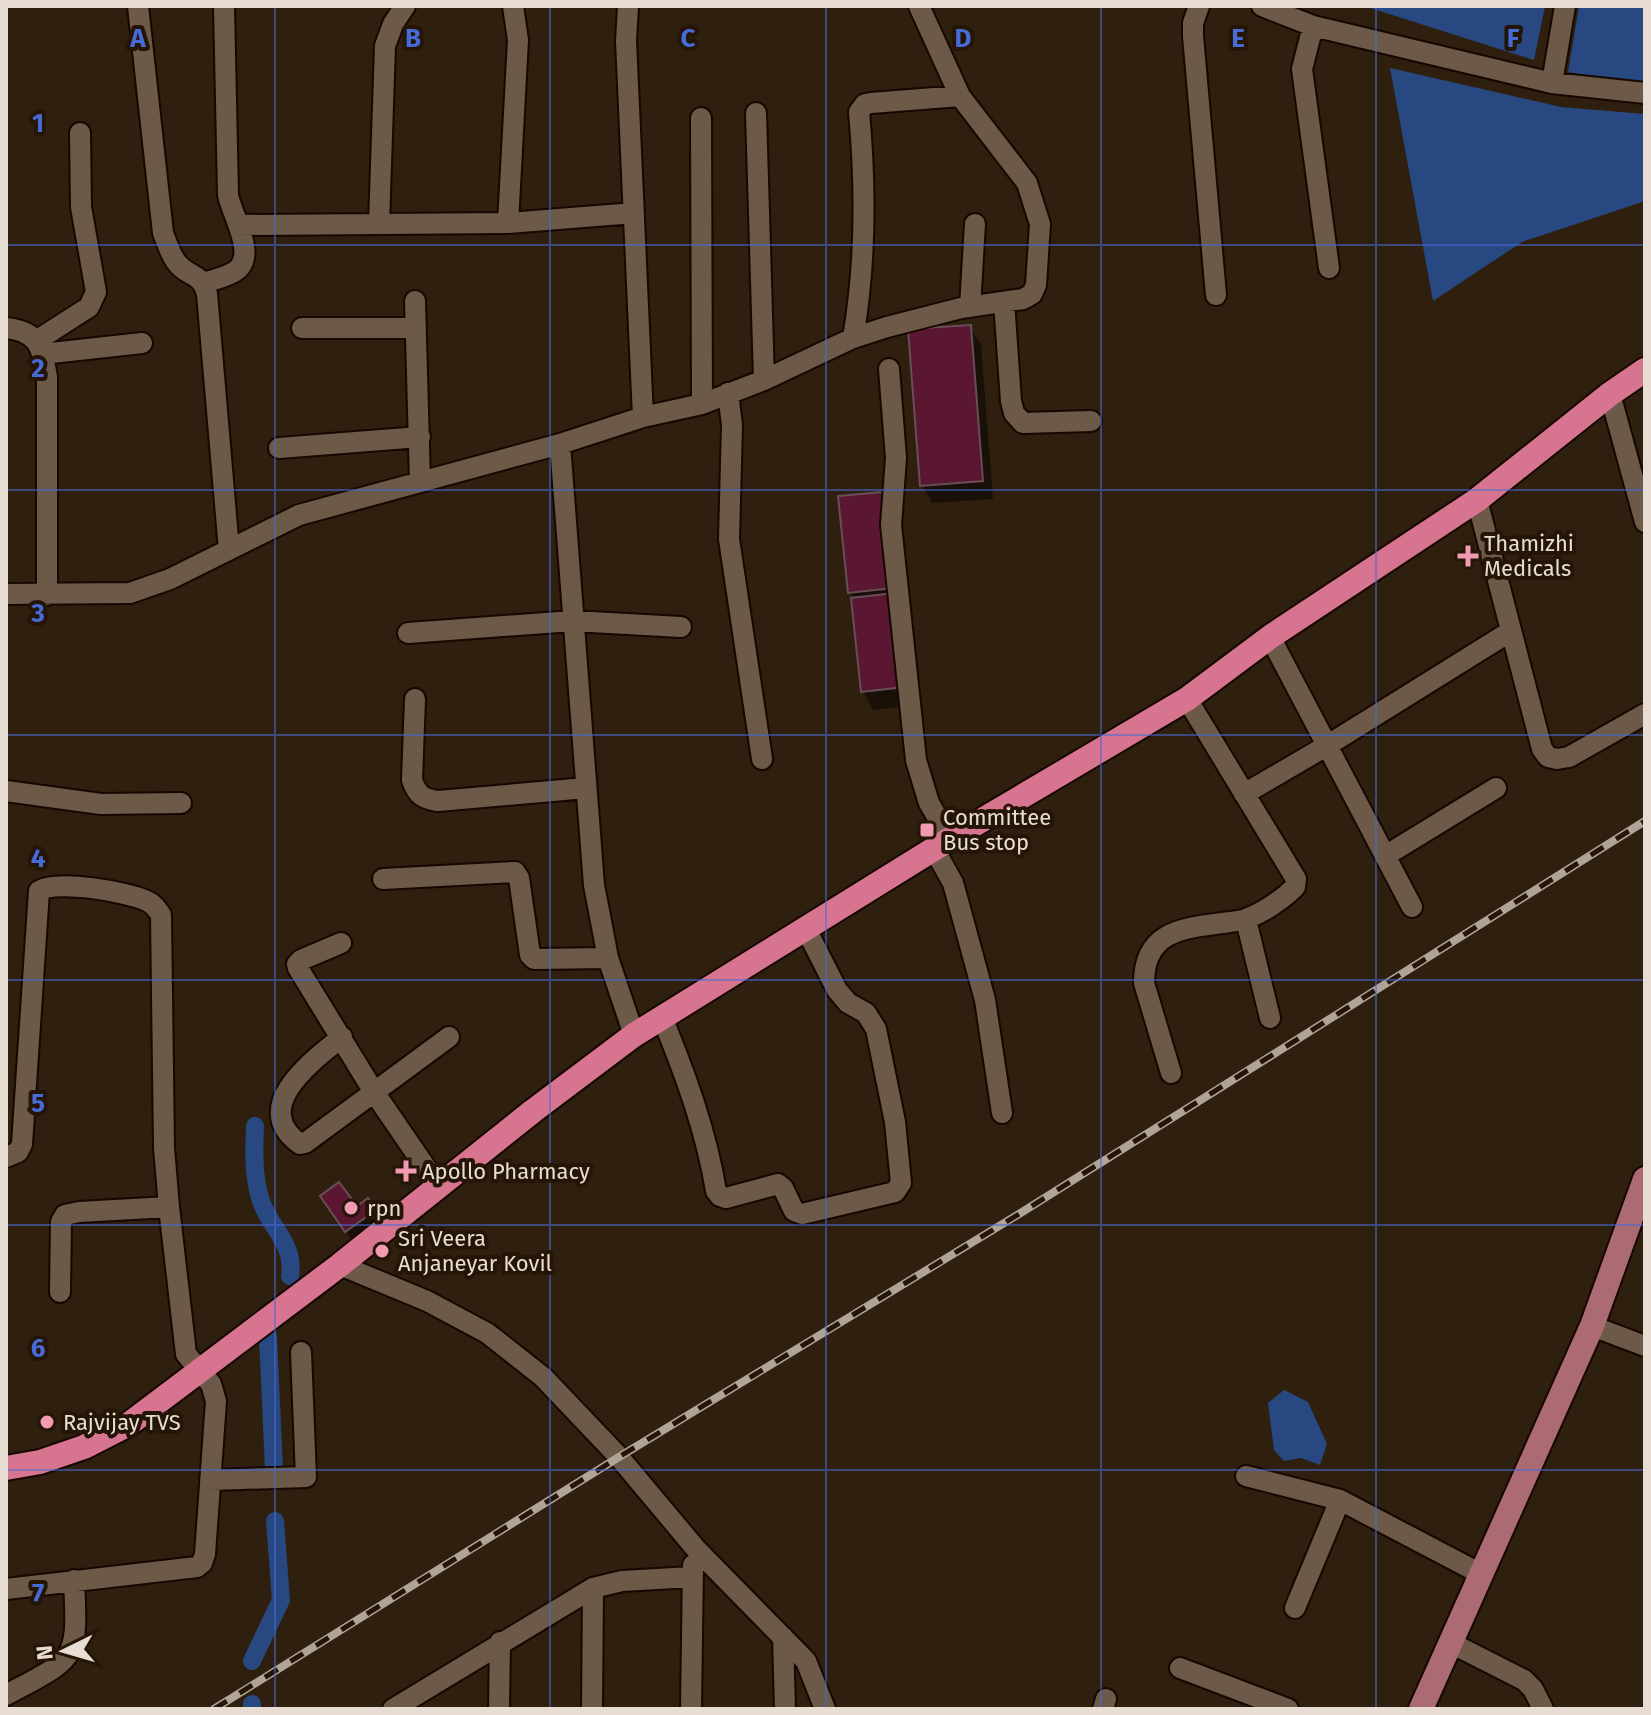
<svg xmlns="http://www.w3.org/2000/svg" width="1651" height="1715" viewBox="0 0 1651 1715" font-family="'Fira Sans',sans-serif">
<style>
.water{fill:#284882}
.shadow{fill:#0007}
.lines{fill:none;stroke-linecap:round;stroke-linejoin:round}
.canal{stroke:#284882;stroke-width:18}
.building{fill:#5b1632;stroke:#684e56;stroke-width:2}
.minor-casing{stroke:#160800;stroke-width:24}
.major-casing{stroke:#160800;stroke-width:28}
.highway-casing{stroke:#160800;stroke-width:28}
.minor{stroke:#6c5948;stroke-width:20}
.major{stroke:#ac6a73;stroke-width:24}
.highway{stroke:#d77590;stroke-width:24}
.rail-casing{stroke:#b0a498;stroke-width:8}
.rail{stroke:#251506;stroke-width:5;stroke-dasharray:15;stroke-linecap:butt}
.grid{fill:none;stroke:#466bd7;stroke-width:2;stroke-opacity:0.55}
.poi-dot{fill:#f19ab2;stroke:#251506;stroke-width:3}
.labels{text-anchor:middle;dominant-baseline:central;stroke-width:8;stroke-linejoin:round;paint-order:stroke}
.poi-label{font-size:22px;fill:#e8ddd3;stroke:#251506;text-anchor:start}
.grid-label{font-size:26px;text-anchor:middle;font-weight:bold;fill:#466bd7;stroke:#251506;stroke-width:8;stroke-linejoin:round;paint-order:stroke}
</style>
<rect width="100%" height="100%" fill="#2f1f0f"/>
<path class="water" d="M 1364,6 L 1545,6 L 1534,60 Z
M 1579,6 L 1645,6 L 1645,87 L 1568,72 Z
M 1390,68 L 1561,107 L 1645,114 L 1645,201 L 1522,242 L 1433,301 Z
M 1284,1390 L 1308,1402 L 1327,1444 L 1320,1465 L 1301,1458 L 1284,1461 L 1274,1450 L 1268,1403 Z"/>
<path class="shadow" d="M 970,327 L 981,345 L 993,499 L 932,503 L 922,485 Z
M 882,494 L 914,705 L 873,710 L 863,691 L 854,600 L 850,592 Z
M 330,1210 L 374,1211 L 382,1224 L 355,1244 Z"/>
<g class="lines">
<path class="canal" d="M 255,1126 C 254,1151 253,1177 261,1201 C 271,1230 295,1243 290,1276
M 268,1337 L 274,1469
M 252,1661 L 281,1600 L 275,1521
M 252,1709 L 252,1704"/>
</g>
<path class="building" d="M 971,325 L 983,481 L 920,486 L 908,329 Z
M 883,492 L 893,588 L 848,593 L 838,496 Z
M 894,593 L 905,687 L 861,692 L 851,598 Z
M 339,1182 L 357,1206 L 368,1198 L 376,1210 L 345,1232 L 320,1196 Z"/>
<g class="lines">
<defs>
<path id="minor" d="M 138,6 L 163,233 C 167,243 170,254 177,263 C 189,278 201,272 207,294 L 229,550
M 405,6 L 393,24 L 385,46 L 379,224 L 508,223 L 634,213
M 628,6 L 626,41 L 643,417
M 1199,6 L 1193,23 L 1193,36 L 1216,295
M 1262,6 L 1313,26 L 1552,83 L 1645,93
M 1313,26 L 1302,69 L 1329,268
M 1552,83 L 1565,6
M 756,113 L 764,380
M 701,118 L 702,404
M 508,223 L 518,40 L 513,6
M 238,225 L 379,224
M 204,283 C 213,280 225,277 234,272 C 259,257 232,216 228,195 L 224,6
M 415,301 L 420,482
M 1004,302 L 1011,401 L 1014,413 L 1023,423 L 1091,421
M 970,307 L 975,224
M 6,328 C 39,331 42,348 47,377 L 47,595
M 302,328 L 416,328
M 853,338 C 866,263 866,188 859,112 L 865,104 L 871,103 L 960,96
M 36,341 L 89,307 L 96,292 L 81,207 L 80,133
M 42,354 L 142,343
M 889,369 L 896,458 L 891,525 L 916,760 L 929,803 L 950,839
M 728,393 L 732,425 L 729,539 L 762,759
M 1610,394 L 1645,522
M 560,444 L 594,885 L 608,958 L 634,1035
M 279,448 L 420,437
M 1477,500 L 1542,749 L 1548,757 L 1557,759 L 1569,757 L 1645,714
M 6,594 L 130,593 L 170,579 L 299,515 L 560,444 L 643,417 L 702,404 L 764,380 L 853,338 L 887,327 L 961,308 L 1023,299 L 1032,294 L 1036,285 L 1040,224 L 1027,183 L 960,96 L 919,6
M 408,633 L 573,621 L 681,627
M 1270,637 L 1412,907
M 415,699 L 412,780 C 417,795 423,799 438,801 L 586,788
M 6,791 L 101,804 L 181,803
M 1244,794 L 1328,745 L 1511,631
M 934,849 L 953,883 L 985,1000 L 1002,1113
M 1385,856 L 1496,788
M 383,879 L 515,872 L 519,878 L 530,955 L 534,959 L 608,958
M 1246,920 L 1270,1018
M 341,943 L 301,960 L 297,964 L 298,968 L 374,1092 L 439,1187
M 662,1017 C 685,1074 706,1130 716,1191 L 720,1196 L 726,1198 L 778,1184 L 783,1188 L 794,1211 L 802,1214 L 895,1192 L 901,1183 L 895,1122 L 876,1029 L 866,1013 L 848,1003 L 837,990 L 805,927
M 342,1037 C 312,1061 249,1107 300,1144 L 305,1143 L 449,1037
M 1171,1073 L 1144,983 C 1144,928 1187,928 1230,922 C 1236,921 1243,921 1248,918 C 1264,912 1283,899 1295,887 L 1296,879 L 1187,699
M 6,1157 L 18,1152 L 22,1144 L 39,891 C 56,879 128,892 147,901 C 154,904 157,909 161,915 L 164,1148 L 169,1207 L 186,1354 L 211,1384 L 216,1401 L 205,1554 L 202,1563 L 197,1567 L 6,1589
M 340,1265 L 427,1301 L 487,1333 L 543,1377 L 619,1457 L 696,1549 L 806,1661 L 825,1709
M 60,1292 L 61,1222 L 65,1215 L 79,1212 L 169,1207
M 1592,1326 L 1645,1346
M 1246,1476 L 1340,1500 L 1481,1574
M 210,1480 L 306,1477 L 301,1352
M 1295,1608 L 1340,1500
M 783,1637 L 785,1709
M 1451,1643 L 1524,1680 L 1533,1689 L 1543,1709
M 1180,1668 L 1288,1709
M 6,1695 C 77,1657 78,1662 74,1580
M 393,1709 L 593,1588 L 622,1581 L 692,1577
M 499,1709 L 500,1642
M 592,1709 L 593,1588
M 691,1709 L 693,1565
M 1103,1709 L 1106,1699"/>
<path id="major" d="M 1421,1709 L 1592,1326 L 1645,1179"/>
<path id="highway" d="M 6,1468 L 40,1462 L 84,1447 L 129,1424 L 340,1265 L 533,1111 L 634,1035 L 950,839 L 1187,699 L 1270,637 L 1477,500 L 1610,394 L 1645,370"/>
</defs>
<use href="#minor" class="minor-casing"/>
<use href="#major" class="major-casing"/>
<use href="#highway" class="highway-casing"/>
<use href="#minor" class="minor"/>
<use href="#major" class="major"/>
<use href="#highway" class="highway"/>
<defs>
<path id="rail" d="M 214,1709 L 619,1457 L 1019,1214 L 1645,821"/>
</defs>
<use href="#rail" class="rail-casing"/>
<use href="#rail" class="rail"/>
</g>
<path class="grid" d="M 275,6 L 275,1709M 550,6 L 550,1709M 826,6 L 826,1709M 1101,6 L 1101,1709M 1376,6 L 1376,1709M 6,245 L 1645,245M 6,490 L 1645,490M 6,735 L 1645,735M 6,980 L 1645,980M 6,1225 L 1645,1225M 6,1470 L 1645,1470"/>
<g class="poi-dot">
<path d="M1464 544h8v8h8v8h-8v8h-8v-8h-8v-8h8z"/>
<rect x="919" y="822" width="16" height="16" rx="4"/>
<path d="M402 1159h8v8h8v8h-8v8h-8v-8h-8v-8h8z"/>
<circle cx="351" cy="1208" r="8"/>
<circle cx="382" cy="1251" r="8"/>
<circle cx="47" cy="1422" r="8"/>
</g>
<g class="labels">
<g class="poi-label">
<text x="1484" y="543">Thamizhi<tspan x="1484" dy="25">Medicals</tspan></text>
<text x="943" y="817">Committee<tspan x="943" dy="25">Bus stop</tspan></text>
<text x="422" y="1171">Apollo Pharmacy</text>
<text x="367" y="1208">rpn</text>
<text x="398" y="1238">Sri Veera<tspan x="398" dy="25">Anjaneyar Kovil</tspan></text>
<text x="63" y="1422">Rajvijay TVS</text>
</g>
</g>
<g class="grid-label">
<text x="138" y="47">A</text>
<text x="413" y="47">B</text>
<text x="688" y="47">C</text>
<text x="963" y="47">D</text>
<text x="1238" y="47">E</text>
<text x="1513" y="47">F</text>
<text x="38" y="132">1</text>
<text x="38" y="377">2</text>
<text x="38" y="622">3</text>
<text x="38" y="867">4</text>
<text x="38" y="1112">5</text>
<text x="38" y="1357">6</text>
<text x="38" y="1602">7</text>
</g>
<rect width="1651" height="1715" fill="none" stroke="#e8ddd3" stroke-width="16"/>
<g transform="translate(64 1651) rotate(265)" stroke="#251506" stroke-width="6" paint-order="stroke">
<path d="M0-6L14 30L0 20L-14 30Z" fill="#e8ddd3"/>
<text y="-12" font-size="22" font-weight="bold" text-anchor="middle" fill="#e8ddd3">N</text>
</g>
</svg>
